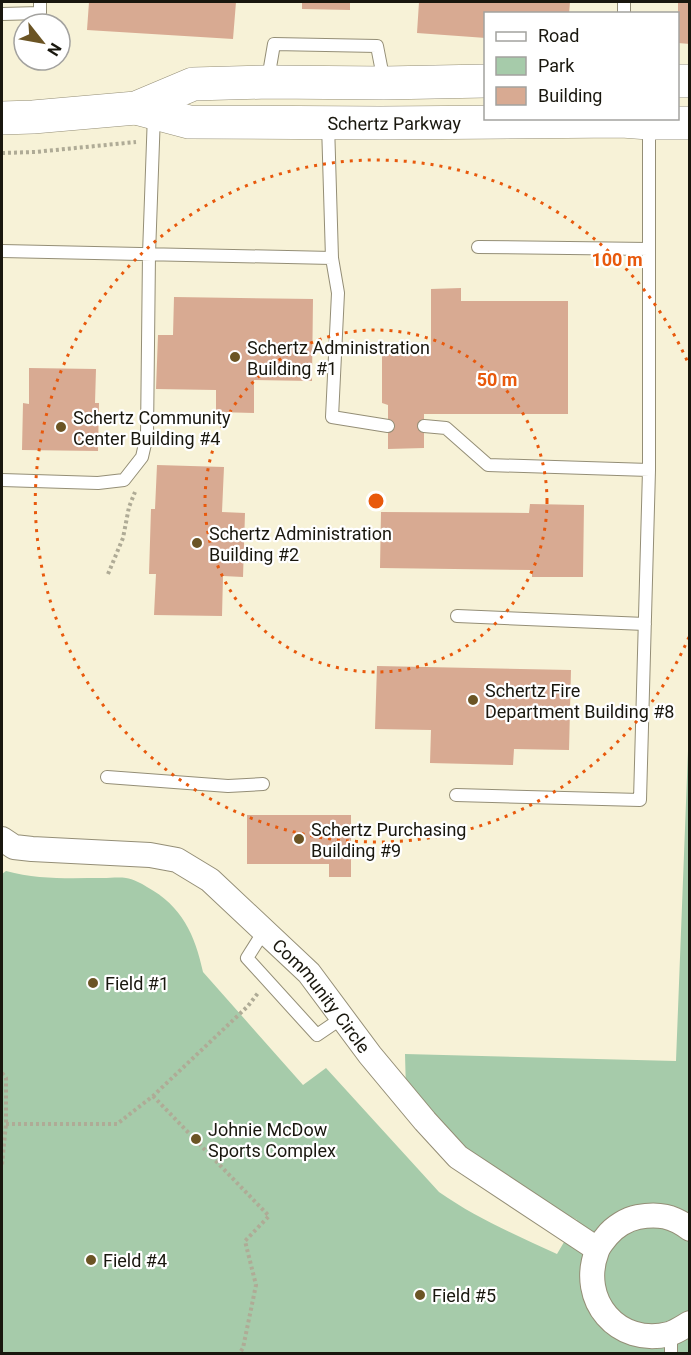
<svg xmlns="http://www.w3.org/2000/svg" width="691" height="1355" viewBox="0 0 691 1355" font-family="Roboto,sans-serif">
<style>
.green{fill:#a6cbaa}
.building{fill:#d8aa92}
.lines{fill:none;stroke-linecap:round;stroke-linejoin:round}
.service-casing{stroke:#948e76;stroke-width:14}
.minor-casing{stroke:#948e76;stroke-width:26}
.secondary-casing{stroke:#948e76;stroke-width:34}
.path{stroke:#afab96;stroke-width:4;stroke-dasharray:3 3;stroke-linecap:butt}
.service{stroke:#fff;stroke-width:12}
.minor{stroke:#fff;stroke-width:24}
.secondary{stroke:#fff;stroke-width:33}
.ring{fill:none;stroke:#e8590c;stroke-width:3;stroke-dasharray:3 6}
.poi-dot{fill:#6b5424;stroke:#fff;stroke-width:2}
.labels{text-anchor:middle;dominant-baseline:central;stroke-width:4.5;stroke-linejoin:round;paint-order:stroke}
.street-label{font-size:18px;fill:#19170e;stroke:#fff}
.poi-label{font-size:18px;fill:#19170e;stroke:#fff;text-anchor:start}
.centre{fill:#e8590c;stroke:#fff;stroke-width:3}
.ring-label{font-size:18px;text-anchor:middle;font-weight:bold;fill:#e8590c;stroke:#fff;stroke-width:4.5;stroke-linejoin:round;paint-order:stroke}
</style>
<rect width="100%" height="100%" fill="#f7f2d7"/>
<path class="green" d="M 689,725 L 689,1353 L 2,1353 L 2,874 L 6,871 C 38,880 71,878 103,878 C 110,878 119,877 126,878 C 133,879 141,883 147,887 C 182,906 195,935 203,972 L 303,1085 L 326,1068 L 439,1192 C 476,1218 516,1235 557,1254 L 577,1220 L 531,1197 L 499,1179 L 406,1092 L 405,1054 L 676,1061 Z"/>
<path class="building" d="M 89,2 L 236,2 L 233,39 L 87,30 Z
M 302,2 L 350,2 L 350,10 L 302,9 Z
M 419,2 L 570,2 L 569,14 L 486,14 L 486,38 L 417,33 Z
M 678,2 L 690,2 L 690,44 L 678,43 Z
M 461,288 L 461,301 L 568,301 L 568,414 L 424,414 L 424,448 L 388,449 L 388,405 L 382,403 L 382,352 L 431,352 L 431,289 Z
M 174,297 L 313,299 L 312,381 L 254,380 L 254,413 L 216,412 L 216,390 L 156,389 L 158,335 L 173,335 Z
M 29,368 L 96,369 L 95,403 L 99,403 L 98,451 L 22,450 L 23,403 L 29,404 Z
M 157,465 L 224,467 L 222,512 L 245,513 L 243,577 L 223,576 L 222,616 L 154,615 L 156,574 L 149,574 L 151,509 L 155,509 Z
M 530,504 L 584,505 L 583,577 L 532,577 L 532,570 L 380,568 L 381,512 L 529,513 Z
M 377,666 L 571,670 L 569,750 L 514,749 L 513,765 L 430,763 L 431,730 L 375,729 Z
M 247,815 L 351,815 L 351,877 L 329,877 L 329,864 L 247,864 Z"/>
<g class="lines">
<defs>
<path id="service" d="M 2,14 L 40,13 L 40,2
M 624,14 L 624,2
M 268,79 L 274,44 L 377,46 L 384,82
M 328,124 L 332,258 L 338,293 L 332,417 L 388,426
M 478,247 L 649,249
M 2,251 L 332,258
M 424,426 L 446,428 L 488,465 L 649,470 L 649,125
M 2,480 L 98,483 L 124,480 L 142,457 L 147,435 L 149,254 L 154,114
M 457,616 L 645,624
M 107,777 L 228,786 L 263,784
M 456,795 L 640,800 L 649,470
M 264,931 L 247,958 L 317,1035 L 342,1018
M 671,1354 L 671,1334"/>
<g id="minor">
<path id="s1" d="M 2,839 L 14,847 L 32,849 L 150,855 L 177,860 L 210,880 L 309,973 L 370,1055 L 425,1121 L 458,1157 L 597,1249"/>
<path d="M 690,1229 C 673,1216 658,1213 638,1217 C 627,1219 614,1227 607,1236 C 604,1240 599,1245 597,1251 C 578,1300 618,1347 669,1334 C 676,1332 683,1327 690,1323"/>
</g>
<g id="secondary">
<path d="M 678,81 L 690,81"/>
<path id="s2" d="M 136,108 L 189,122 L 380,123 L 622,121 L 649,123 L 690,123"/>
<path d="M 2,118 L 33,117 L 136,108 L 193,84 L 268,82 L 384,83 L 486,81"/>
</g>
</defs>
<use href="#service" class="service-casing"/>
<use href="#minor" class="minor-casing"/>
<use href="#secondary" class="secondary-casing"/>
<path class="path" d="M 2,153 L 35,152 L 136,142
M 108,574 L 123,538 L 129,507 L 135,492
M 2,1073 L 6,1078 L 6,1124 L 2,1165
M 153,1096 L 269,1216 L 245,1241 L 256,1285 L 243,1348 L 239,1354
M 6,1124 L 117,1124 L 153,1096 L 248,1006 L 258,993"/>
<use href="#service" class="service"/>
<use href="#minor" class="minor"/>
<use href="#secondary" class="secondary"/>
</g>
<g class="ring">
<circle cx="376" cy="501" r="171"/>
<path d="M689 637A341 341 0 1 1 689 365"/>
</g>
<g class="poi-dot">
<circle cx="235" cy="357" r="6"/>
<circle cx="61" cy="427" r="6"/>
<circle cx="197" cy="543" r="6"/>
<circle cx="473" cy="700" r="6"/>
<circle cx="299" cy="839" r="6"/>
<circle cx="93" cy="983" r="6"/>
<circle cx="196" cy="1139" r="6"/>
<circle cx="91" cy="1260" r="6"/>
<circle cx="420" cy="1295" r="6"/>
</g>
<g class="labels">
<g class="street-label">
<text stroke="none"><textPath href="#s2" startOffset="260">Schertz Parkway</textPath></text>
<text stroke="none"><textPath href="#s1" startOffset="378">Community Circle</textPath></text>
</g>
<g class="poi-label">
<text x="247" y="347">Schertz Administration<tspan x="247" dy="21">Building #1</tspan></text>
<text x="73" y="417">Schertz Community<tspan x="73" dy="21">Center Building #4</tspan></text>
<text x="209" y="533">Schertz Administration<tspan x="209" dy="21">Building #2</tspan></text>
<text x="485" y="690">Schertz Fire<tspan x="485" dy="21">Department Building #8</tspan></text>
<text x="311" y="829">Schertz Purchasing<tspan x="311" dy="21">Building #9</tspan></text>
<text x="105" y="983">Field #1</text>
<text x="208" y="1129">Johnie McDow<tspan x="208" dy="21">Sports Complex</tspan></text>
<text x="103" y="1260">Field #4</text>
<text x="432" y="1295">Field #5</text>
</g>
</g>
<circle cx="376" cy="501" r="9" class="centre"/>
<g class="ring-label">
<text x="617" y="266">100 m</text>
<text x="497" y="386">50 m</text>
</g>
<rect width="691" height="1355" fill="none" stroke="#19170e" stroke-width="6"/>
<rect x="484" y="12" width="195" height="108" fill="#ffffff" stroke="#a3a29f" stroke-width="1.5"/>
<rect x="496" y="32" width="30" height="9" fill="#ffffff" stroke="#a3a29f" stroke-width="1.5"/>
<text x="538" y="42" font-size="18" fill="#19170e">Road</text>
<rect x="496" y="57" width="30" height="18" fill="#a6cbaa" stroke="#a3a29f" stroke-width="1.5"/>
<text x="538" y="72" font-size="18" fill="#19170e">Park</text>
<rect x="496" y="87" width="30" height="18" fill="#d8aa92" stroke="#a3a29f" stroke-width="1.5"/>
<text x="538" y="102" font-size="18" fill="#19170e">Building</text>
<g transform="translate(42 42) rotate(121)"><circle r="28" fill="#ffffff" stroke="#a3a29f" stroke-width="1.5"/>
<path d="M0-4.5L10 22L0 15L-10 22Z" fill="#6b5424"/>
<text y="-9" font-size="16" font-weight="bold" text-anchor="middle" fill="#19170e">N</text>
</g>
</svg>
